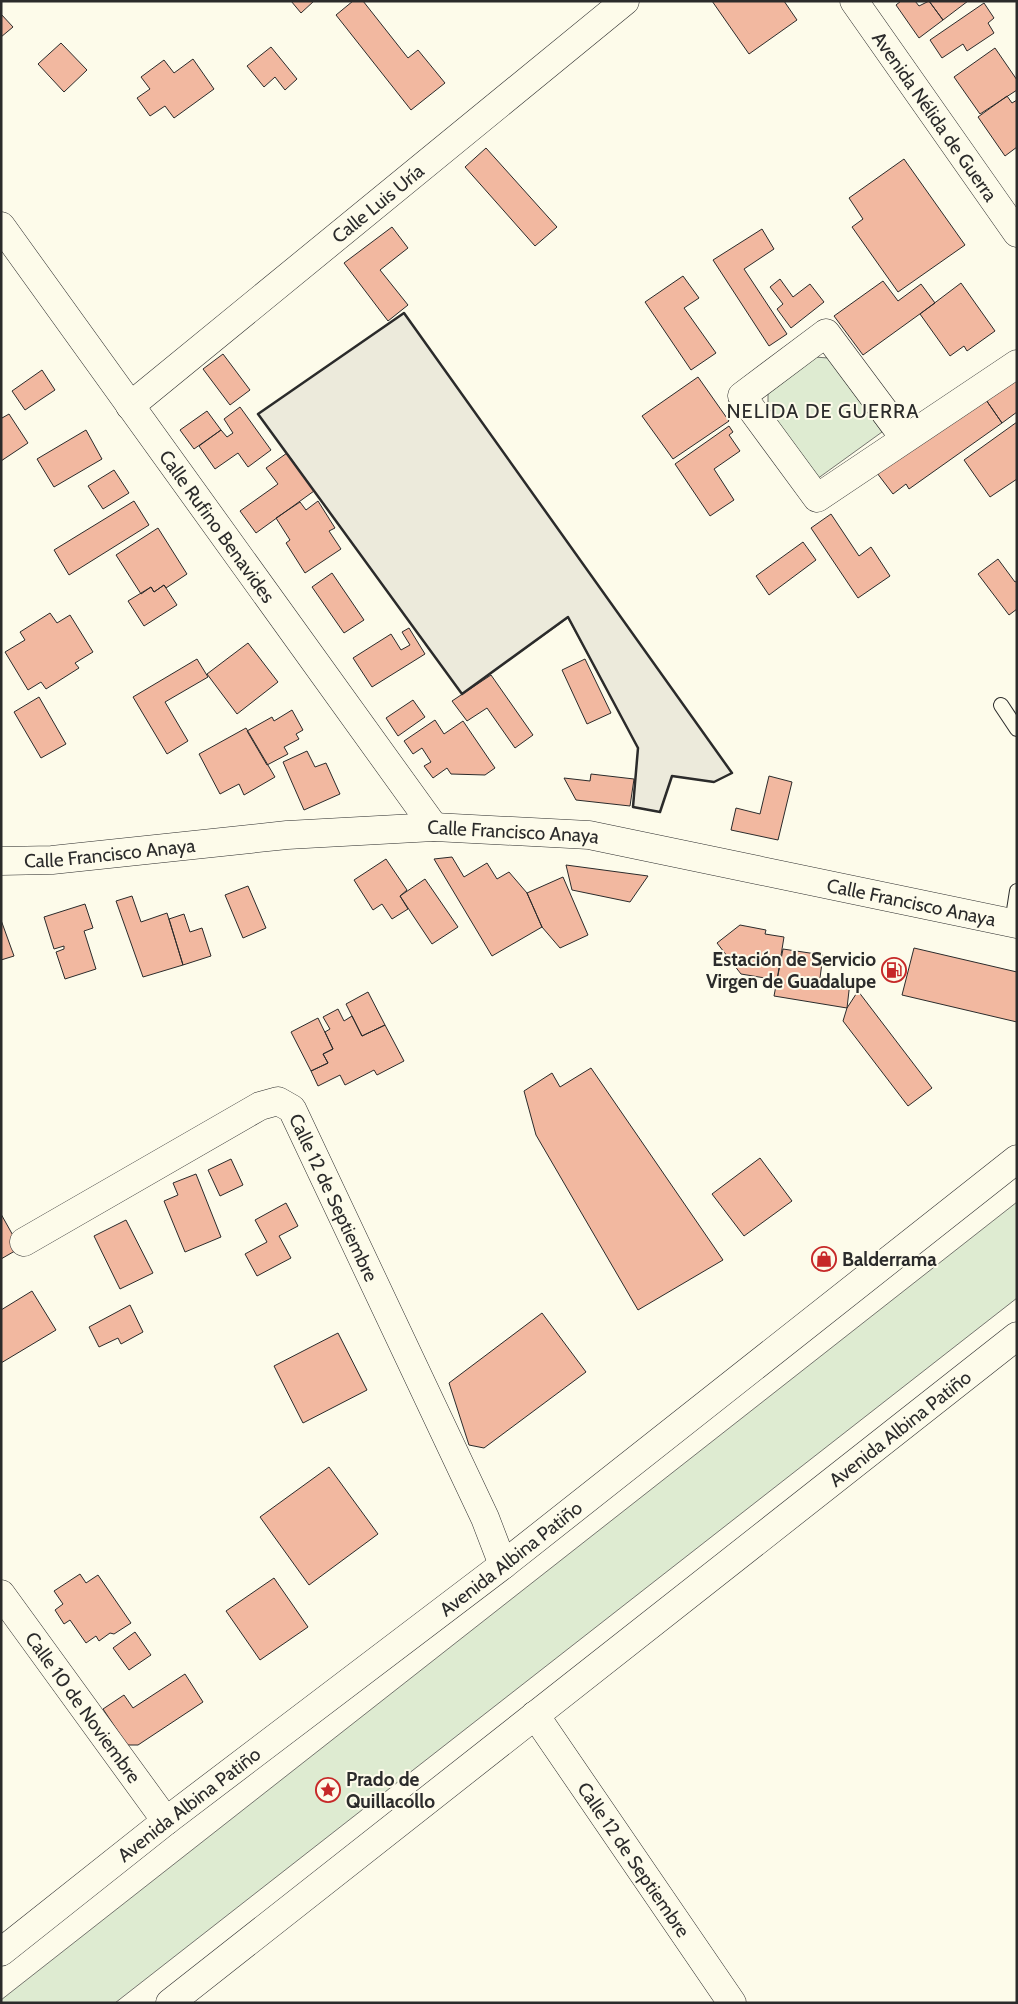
<svg xmlns="http://www.w3.org/2000/svg" width="1018" height="2004" viewBox="0 0 1018 2004" font-family="Cabin,sans-serif">
<style>
.park{fill:#deebd1;stroke:#74746e}
.parking{fill:#eceadb;stroke:#74746e}
.building{fill:#f2b8a0;stroke:#2b2b2b}
.lines{fill:none;stroke-linecap:round;stroke-linejoin:round}
.service-casing{stroke:#2b2b2b;stroke-width:16}
.minor-casing{stroke:#2b2b2b;stroke-width:29}
.secondary-casing{stroke:#2b2b2b;stroke-width:29}
.trunk-casing{stroke:#2b2b2b;stroke-width:29}
.service{stroke:#fdfbea;stroke-width:14}
.minor{stroke:#fdfbea;stroke-width:28}
.secondary{stroke:#fdfbea;stroke-width:28}
.trunk{stroke:#fdfbea;stroke-width:28}
.wall{stroke:#2b2b2b;stroke-width:2.5}
.labels{text-anchor:middle;dominant-baseline:central;stroke-width:4;stroke-linejoin:round;paint-order:stroke}
.street-label{font-size:19px;fill:#2b2b2b;stroke:#fdfbea}
.poi-label{font-size:19px;font-weight:bold;fill:#2b2b2b;stroke:#fdfbea;text-anchor:start}
.neighbourhood-label{font-size:20px;letter-spacing:1px;fill:#2b2b2b;stroke:#fdfbea}
</style>
<rect width="100%" height="100%" fill="#fdfbea"/>
<path class="park" d="M 815,357 L 828,358 L 882,432 L 817,479 L 768,408 L 768,393 Z
M 1017,1202 L 1017,1298 L 115,2003 L 1,2003 L 1,2000 Z"/>
<path class="parking" d="M 404,313 L 732,773 L 714,782 L 672,776 L 660,812 L 633,807 L 638,748 L 568,618 L 462,694 L 258,414 Z"/>
<path class="building" d="M 291,1 L 314,1 L 301,13 Z
M 353,1 L 363,1 L 408,58 L 418,50 L 445,83 L 411,110 L 336,15 Z
M 712,1 L 784,1 L 797,20 L 749,54 Z
M 901,1 L 915,1 L 919,6 L 929,1 L 943,20 L 919,38 L 896,5 Z
M 929,1 L 968,1 L 943,20 Z
M 984,3 L 994,18 L 988,23 L 994,33 L 967,51 L 963,44 L 942,58 L 930,40 Z
M 1,14 L 13,27 L 1,37 Z
M 61,43 L 87,70 L 64,92 L 38,64 Z
M 271,47 L 297,79 L 285,90 L 275,77 L 264,87 L 247,66 Z
M 995,48 L 1017,80 L 1017,90 L 980,114 L 954,77 Z
M 193,59 L 214,89 L 174,118 L 165,106 L 150,116 L 137,98 L 150,89 L 141,77 L 164,60 L 174,73 Z
M 1007,96 L 1012,103 L 1017,100 L 1017,147 L 1005,156 L 978,117 Z
M 486,148 L 557,227 L 535,246 L 465,167 Z
M 904,159 L 965,245 L 898,292 L 852,227 L 863,219 L 849,198 Z
M 392,227 L 408,248 L 380,270 L 408,305 L 388,321 L 344,263 Z
M 762,229 L 774,249 L 744,269 L 787,334 L 769,346 L 713,260 Z
M 683,276 L 699,298 L 684,308 L 716,353 L 691,370 L 645,302 Z
M 780,279 L 793,297 L 810,284 L 824,302 L 791,328 L 777,309 L 783,304 L 770,287 Z
M 883,281 L 898,301 L 921,284 L 935,303 L 863,355 L 834,316 Z
M 961,283 L 995,331 L 967,351 L 964,346 L 950,356 L 920,314 Z
M 223,354 L 250,390 L 230,405 L 203,369 Z
M 42,370 L 55,390 L 25,410 L 12,391 Z
M 1017,371 L 1017,412 L 1002,423 L 984,397 Z
M 698,377 L 729,421 L 673,459 L 642,416 Z
M 984,397 L 1002,423 L 909,489 L 906,484 L 893,494 L 877,473 Z
M 240,407 L 271,450 L 248,467 L 238,453 L 215,469 L 199,446 L 221,430 L 227,437 L 233,433 L 224,419 Z
M 207,411 L 221,430 L 194,449 L 180,430 Z
M 9,414 L 28,443 L 1,461 L 1,416 L 2,418 Z
M 1017,422 L 1017,479 L 990,497 L 964,460 Z
M 729,426 L 733,432 L 729,435 L 740,451 L 714,469 L 734,500 L 710,516 L 675,464 Z
M 86,430 L 102,459 L 54,487 L 37,459 Z
M 287,453 L 314,491 L 256,533 L 240,511 L 278,484 L 266,468 Z
M 114,470 L 129,493 L 103,509 L 88,486 Z
M 134,501 L 149,525 L 69,575 L 54,550 Z
M 318,501 L 335,528 L 329,531 L 341,549 L 305,573 L 286,543 L 290,540 L 276,518 L 300,502 L 306,510 Z
M 831,514 L 859,556 L 871,547 L 890,576 L 858,598 L 811,528 Z
M 158,528 L 187,574 L 166,588 L 164,585 L 154,592 L 151,587 L 141,594 L 116,555 Z
M 803,542 L 816,560 L 769,595 L 756,576 Z
M 998,559 L 1015,582 L 1017,581 L 1017,609 L 1009,615 L 978,574 Z
M 332,573 L 364,620 L 344,633 L 312,587 Z
M 164,585 L 177,605 L 144,626 L 128,601 L 151,587 L 154,592 Z
M 50,613 L 57,623 L 70,615 L 93,652 L 75,663 L 79,668 L 46,689 L 41,682 L 28,690 L 5,652 L 25,640 L 20,632 Z
M 409,628 L 425,654 L 372,687 L 353,658 L 391,634 L 401,650 L 410,645 L 402,632 Z
M 248,643 L 278,682 L 237,714 L 207,674 Z
M 197,659 L 208,677 L 165,702 L 188,741 L 167,754 L 133,697 Z
M 585,659 L 611,713 L 587,724 L 562,670 Z
M 491,675 L 533,735 L 515,748 L 487,708 L 467,721 L 452,701 Z
M 39,697 L 66,744 L 41,758 L 14,712 Z
M 413,700 L 425,717 L 398,736 L 386,718 Z
M 292,710 L 303,730 L 296,734 L 299,739 L 284,747 L 288,754 L 267,765 L 247,731 L 272,717 L 274,721 Z
M 435,720 L 444,734 L 463,721 L 495,768 L 485,775 L 451,774 L 447,768 L 433,778 L 424,766 L 431,762 L 422,748 L 413,754 L 404,741 Z
M 246,728 L 275,777 L 244,795 L 239,784 L 220,794 L 199,754 Z
M 307,751 L 315,767 L 326,763 L 340,794 L 304,810 L 283,762 Z
M 591,774 L 634,779 L 630,806 L 576,800 L 564,778 L 590,781 Z
M 769,776 L 792,782 L 778,840 L 731,830 L 736,808 L 760,814 Z
M 452,857 L 464,877 L 487,863 L 497,879 L 509,872 L 527,893 L 542,927 L 492,956 L 434,859 Z
M 386,859 L 407,890 L 400,896 L 408,909 L 392,919 L 382,904 L 373,910 L 354,880 Z
M 566,865 L 648,876 L 630,902 L 572,890 Z
M 563,877 L 588,935 L 560,948 L 542,927 L 527,893 Z
M 425,879 L 458,927 L 432,944 L 400,896 Z
M 248,886 L 266,928 L 243,938 L 225,895 Z
M 132,896 L 141,922 L 167,913 L 183,965 L 143,977 L 116,901 Z
M 85,904 L 93,928 L 84,931 L 96,969 L 65,979 L 56,952 L 64,949 L 64,946 L 54,949 L 44,917 Z
M 184,914 L 190,932 L 202,928 L 211,956 L 183,965 L 169,919 Z
M 1,920 L 14,956 L 1,960 Z
M 740,925 L 766,930 L 765,934 L 784,937 L 777,980 L 741,974 L 717,943 Z
M 914,948 L 1017,972 L 1017,1022 L 902,995 Z
M 783,949 L 823,955 L 820,978 L 850,982 L 847,1008 L 774,996 Z
M 858,991 L 932,1088 L 908,1106 L 843,1021 L 847,1008 Z
M 368,992 L 385,1025 L 362,1036 L 346,1004 Z
M 338,1009 L 344,1021 L 352,1016 L 362,1036 L 385,1025 L 404,1061 L 377,1075 L 374,1070 L 345,1085 L 340,1075 L 318,1086 L 311,1071 L 328,1063 L 323,1054 L 333,1049 L 325,1032 L 330,1029 L 323,1017 Z
M 318,1018 L 333,1049 L 323,1054 L 328,1063 L 311,1071 L 291,1032 Z
M 591,1068 L 723,1260 L 638,1310 L 536,1135 L 524,1091 L 552,1073 L 560,1087 Z
M 760,1158 L 792,1201 L 744,1236 L 712,1194 Z
M 231,1159 L 243,1185 L 220,1196 L 208,1170 Z
M 196,1174 L 221,1237 L 185,1252 L 164,1201 L 178,1195 L 173,1183 Z
M 286,1203 L 298,1226 L 279,1236 L 291,1258 L 257,1276 L 245,1254 L 267,1242 L 255,1220 Z
M 1,1214 L 20,1248 L 1,1259 Z
M 126,1220 L 153,1273 L 120,1289 L 94,1236 Z
M 32,1291 L 56,1330 L 1,1363 L 1,1310 Z
M 130,1305 L 143,1332 L 121,1344 L 118,1338 L 99,1347 L 89,1327 Z
M 542,1313 L 586,1372 L 484,1448 L 469,1445 L 449,1383 Z
M 338,1333 L 367,1390 L 303,1423 L 274,1366 Z
M 329,1467 L 378,1534 L 309,1585 L 260,1517 Z
M 80,1574 L 86,1583 L 98,1575 L 131,1623 L 114,1634 L 110,1633 L 99,1641 L 96,1636 L 86,1643 L 70,1620 L 64,1624 L 55,1610 L 63,1604 L 54,1591 Z
M 274,1578 L 308,1627 L 260,1660 L 226,1611 Z
M 135,1632 L 151,1655 L 129,1670 L 113,1648 Z
M 185,1674 L 203,1702 L 138,1745 L 127,1745 L 103,1709 L 124,1695 L 133,1708 Z"/>
<g class="lines">
<defs>
<path id="service" d="M 1001,705 L 1017,729
M 1012,923 L 1017,891"/>
<g id="minor">
<path id="s1" d="M 1,226 L 434,827"/>
<path id="s2" d="M 130,406 L 625,1"/>
<path d="M 905,439 L 826,333 L 742,396 L 817,498 L 1017,364"/>
<path id="s3" d="M 24,1242 L 260,1106 L 278,1101 L 292,1109 L 485,1518 L 503,1565"/>
<path id="s4" d="M 1,1594 L 166,1821"/>
<path id="s5" d="M 535,1715 L 732,2003"/>
</g>
<g id="secondary">
<path id="s6" d="M 1,861 L 52,860 L 287,835 L 434,827 L 589,835 L 1017,924"/>
</g>
<g id="trunk">
<path id="s7" d="M 854,1 L 1017,233"/>
<path id="s8" d="M 1,1952 L 166,1821 L 503,1565 L 1017,1159"/>
<path id="s9" d="M 170,2003 L 1017,1336"/>
</g>
</defs>
<use href="#service" class="service-casing"/>
<use href="#minor" class="minor-casing"/>
<use href="#secondary" class="secondary-casing"/>
<use href="#trunk" class="trunk-casing"/>
<use href="#service" class="service"/>
<use href="#minor" class="minor"/>
<use href="#secondary" class="secondary"/>
<use href="#trunk" class="trunk"/>
<path class="wall" d="M 404,313 L 732,773 L 714,782 L 672,776 L 660,812 L 633,807 L 638,748 L 568,617 L 462,694 L 258,414 Z"/>
</g>
<defs>
<symbol id="fuel-ring" viewBox="-11 -11 22 22"><circle r="9.5" fill="#fdfbea" stroke="#c62828" stroke-width="1.5"/><path d="M-5.5-6h7V0h2V4h1.3V-2.5L3-4.5l.8-.8L6-3V5H2.5V1h-1V6h-7ZM-4.2-4.7v3.2H.2V-4.7Z" fill="#c62828"/></symbol>
<symbol id="shop-ring" viewBox="-11 -11 22 22"><circle r="9.5" fill="#fdfbea" stroke="#c62828" stroke-width="1.5"/><path d="M-5-2.5h2.3a2.7 3.5 0 0 1 5.4 0H5L5.5 6h-11ZM-1.5-2.5h3a1.5 2.3 0 0 0-3 0Z" fill="#c62828"/></symbol>
<symbol id="sight-ring" viewBox="-11 -11 22 22"><circle r="9.5" fill="#fdfbea" stroke="#c62828" stroke-width="1.5"/><path d="M0-6L1.8-2.2L6-1.7L2.9 1.2L3.7 5.4L0 3.3L-3.7 5.4L-2.9 1.2L-6-1.7L-1.8-2.2Z" fill="#c62828"/></symbol>
</defs>
<g fill-rule="evenodd">
<use href="#fuel-ring" x="880" y="956" width="28" height="28"/>
<use href="#shop-ring" x="810" y="1245" width="28" height="28"/>
<use href="#sight-ring" x="314" y="1776" width="28" height="28"/>
</g>
<g class="labels">
<g class="street-label">
<text stroke="none"><textPath href="#s7" startOffset="141">Avenida Nélida de Guerra</textPath></text>
<text stroke="none"><textPath href="#s2" startOffset="320">Calle Luis Uría</textPath></text>
<text stroke="none"><textPath href="#s1" startOffset="370">Calle Rufino Benavides</textPath></text>
<text stroke="none"><textPath href="#s6" startOffset="514">Calle Francisco Anaya</textPath></text>
<text stroke="none"><textPath href="#s6" startOffset="109">Calle Francisco Anaya</textPath></text>
<text stroke="none"><textPath href="#s6" startOffset="919">Calle Francisco Anaya</textPath></text>
<text stroke="none"><textPath href="#s3" startOffset="405">Calle 12 de Septiembre</textPath></text>
<text stroke="none"><textPath href="#s9" startOffset="929">Avenida Albina Patiño</textPath></text>
<text stroke="none"><textPath href="#s8" startOffset="644">Avenida Albina Patiño</textPath></text>
<text stroke="none"><textPath href="#s4" startOffset="140">Calle 10 de Noviembre</textPath></text>
<text stroke="none"><textPath href="#s8" startOffset="239">Avenida Albina Patiño</textPath></text>
<text stroke="none"><textPath href="#s5" startOffset="175">Calle 12 de Septiembre</textPath></text>
</g>
<g class="poi-label">
<text x="876" y="959" text-anchor="end">Estación de Servicio<tspan x="876" dy="22">Virgen de Guadalupe</tspan></text>
<text x="842" y="1259">Balderrama</text>
<text x="346" y="1779">Prado de<tspan x="346" dy="22">Quillacollo</tspan></text>
</g>
<g class="neighbourhood-label">
<text x="823" y="411">NELIDA DE GUERRA</text>
</g>
</g>
<rect width="1018" height="2004" fill="none" stroke="#2b2b2b" stroke-width="5"/>
</svg>
